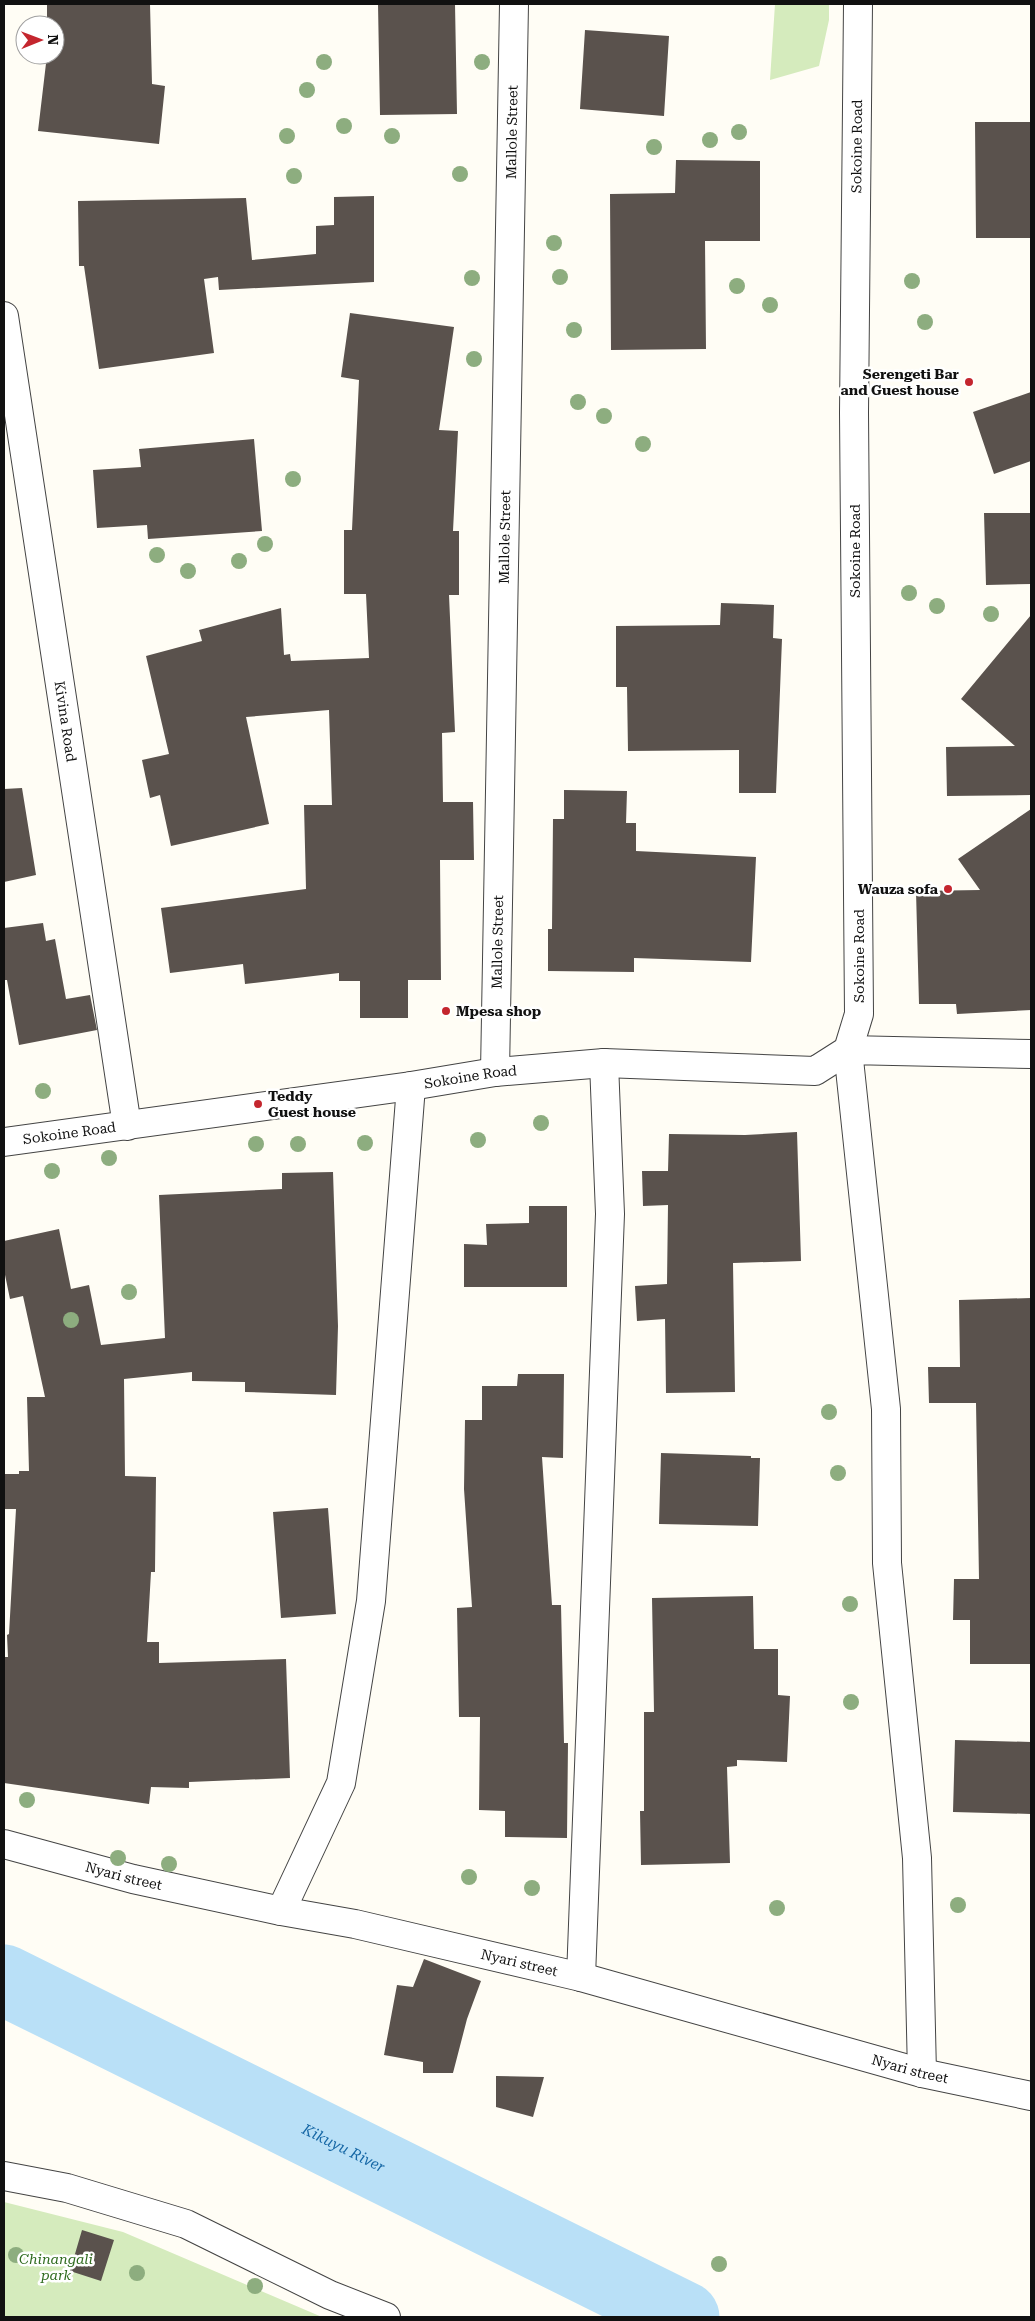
<svg xmlns="http://www.w3.org/2000/svg" width="1035" height="2321" viewBox="0 0 1035 2321" font-family="'Roboto Serif',serif">
<style>
.green{fill:#d5ebbd}
.lines{fill:none;stroke-linecap:round;stroke-linejoin:round}
.river{stroke:#b9e0f7;stroke-width:71}
.building{fill:#5a524d}
.minor-casing{stroke:#444;stroke-width:30}
.minor{stroke:#fff;stroke-width:28}
.tree{fill:#8dad7f}
.poi-dot{fill:#c4262e;stroke:#fff;stroke-width:2}
.labels{text-anchor:middle;dominant-baseline:central;stroke-width:5;stroke-linejoin:round;paint-order:stroke}
.street-label{font-size:14px;fill:#111;stroke:#fff}
.poi-label{font-size:14px;font-weight:bold;fill:#111;stroke:#fff;text-anchor:end}
.park-label{font-size:14px;font-style:italic;fill:#2f6b1f;stroke:#fff}
.water-label{font-size:15px;font-style:italic;fill:#1768a6;stroke:#fff}
</style>
<rect width="100%" height="100%" fill="#fffdf5"/>
<path class="green" d="M 775,4 L 829,4 L 829,20 L 819,66 L 770,80 Z
M 4,2202 L 123,2232 L 322,2317 L 4,2317 Z"/>
<g class="lines">
<path class="river" id="s1" d="M 4,1980 L 684,2317"/>
</g>
<path class="building" d="M 47,4 L 150,4 L 152,84 L 165,86 L 159,144 L 38,131 L 47,55 L 55,55 L 55,25 L 47,25 Z
M 378,4 L 455,4 L 457,114 L 380,115 Z
M 585,30 L 669,36 L 664,116 L 580,109 Z
M 975,122 L 1031,122 L 1031,238 L 976,238 Z
M 676,160 L 760,161 L 760,241 L 705,241 L 706,349 L 611,350 L 610,194 L 675,193 Z
M 374,196 L 374,282 L 219,290 L 218,277 L 204,279 L 214,353 L 99,369 L 84,266 L 79,266 L 78,201 L 246,198 L 252,260 L 316,254 L 316,226 L 334,225 L 334,197 Z
M 350,313 L 454,327 L 439,430 L 458,431 L 453,531 L 459,531 L 459,595 L 449,595 L 455,732 L 442,733 L 443,802 L 473,802 L 474,860 L 440,860 L 441,980 L 408,980 L 408,1018 L 360,1018 L 360,981 L 339,981 L 339,973 L 245,984 L 243,964 L 170,973 L 161,908 L 306,889 L 304,805 L 332,805 L 329,710 L 246,717 L 269,824 L 171,846 L 160,795 L 150,798 L 142,760 L 169,754 L 146,656 L 202,641 L 199,630 L 281,608 L 284,655 L 290,654 L 291,661 L 369,658 L 366,594 L 344,594 L 344,530 L 352,530 L 359,380 L 341,377 Z
M 1031,392 L 1031,461 L 994,474 L 973,412 Z
M 254,439 L 262,531 L 148,539 L 147,525 L 97,528 L 93,470 L 141,467 L 139,449 Z
M 984,513 L 1031,513 L 1031,584 L 986,585 Z
M 721,603 L 774,605 L 773,638 L 782,639 L 776,793 L 739,793 L 739,750 L 628,751 L 627,687 L 616,687 L 616,626 L 720,625 Z
M 1031,615 L 1031,795 L 947,796 L 946,747 L 1015,746 L 961,699 Z
M 22,788 L 36,875 L 4,882 L 4,789 Z
M 564,790 L 627,791 L 626,823 L 636,823 L 636,851 L 756,857 L 751,962 L 634,958 L 634,972 L 548,971 L 548,929 L 552,929 L 553,819 L 564,819 Z
M 1031,809 L 1031,1010 L 957,1014 L 956,1004 L 919,1004 L 916,891 L 980,890 L 958,859 Z
M 43,923 L 46,941 L 55,939 L 66,999 L 90,995 L 97,1030 L 19,1045 L 7,980 L 4,980 L 4,928 Z
M 797,1132 L 801,1261 L 733,1263 L 735,1392 L 666,1393 L 665,1319 L 637,1321 L 635,1286 L 667,1284 L 668,1205 L 643,1206 L 642,1171 L 668,1171 L 669,1134 L 745,1135 Z
M 333,1172 L 338,1326 L 336,1395 L 245,1392 L 245,1382 L 192,1381 L 192,1372 L 124,1379 L 125,1476 L 156,1477 L 155,1572 L 151,1572 L 147,1642 L 159,1642 L 159,1663 L 286,1659 L 290,1778 L 189,1782 L 189,1788 L 151,1787 L 149,1804 L 4,1783 L 4,1681 L 5,1657 L 8,1657 L 7,1635 L 9,1634 L 16,1509 L 4,1509 L 4,1474 L 19,1474 L 19,1471 L 29,1471 L 27,1397 L 45,1397 L 23,1296 L 10,1299 L 4,1270 L 4,1241 L 59,1229 L 71,1289 L 89,1285 L 101,1345 L 165,1338 L 159,1195 L 282,1189 L 282,1173 Z
M 529,1206 L 567,1206 L 567,1287 L 464,1287 L 464,1244 L 487,1245 L 486,1224 L 529,1223 Z
M 1031,1298 L 1031,1664 L 970,1664 L 970,1620 L 953,1620 L 954,1579 L 979,1579 L 976,1403 L 929,1403 L 928,1367 L 960,1367 L 959,1300 Z
M 518,1374 L 564,1374 L 563,1458 L 542,1457 L 552,1605 L 561,1605 L 564,1743 L 568,1743 L 567,1838 L 505,1837 L 505,1811 L 479,1810 L 480,1717 L 459,1717 L 457,1608 L 472,1607 L 464,1489 L 465,1420 L 482,1420 L 482,1386 L 517,1386 Z
M 661,1453 L 751,1456 L 751,1458 L 760,1458 L 758,1526 L 659,1524 Z
M 328,1508 L 336,1614 L 281,1618 L 273,1512 Z
M 753,1596 L 754,1649 L 778,1649 L 778,1695 L 790,1696 L 787,1762 L 737,1760 L 737,1766 L 727,1767 L 730,1863 L 641,1865 L 640,1811 L 644,1811 L 644,1712 L 654,1712 L 652,1598 Z
M 955,1740 L 1031,1742 L 1031,1814 L 953,1812 Z
M 424,1959 L 481,1981 L 467,2019 L 453,2073 L 423,2073 L 423,2062 L 384,2055 L 397,1985 L 413,1987 Z
M 496,2076 L 544,2077 L 533,2117 L 496,2107 Z
M 82,2230 L 114,2240 L 101,2281 L 70,2271 Z"/>
<g class="lines">
<defs>
<g id="minor">
<path id="s2" d="M 4,316 L 127,1126"/>
<path id="s3" d="M 495,1072 L 514,4"/>
<path id="s4" d="M 4,1142 L 411,1086 L 495,1072 L 604,1063 L 815,1071 L 848,1050 L 859,1014 L 854,413 L 858,4"/>
<path id="s5" d="M 4,1844 L 133,1879 L 281,1911 L 355,1924 L 581,1977 L 922,2073 L 1031,2096"/>
<path d="M 281,1911 L 341,1783 L 371,1601 L 411,1086"/>
<path d="M 581,1977 L 610,1214 L 604,1063"/>
<path d="M 922,2073 L 917,1858 L 887,1563 L 886,1409 L 848,1050 L 1031,1054"/>
<path d="M 4,2176 L 67,2188 L 186,2224 L 330,2295 L 386,2317"/>
</g>
</defs>
<use href="#minor" class="minor-casing"/>
<use href="#minor" class="minor"/>
</g>
<g class="tree">
<circle cx="324" cy="62" r="8"/>
<circle cx="482" cy="62" r="8"/>
<circle cx="307" cy="90" r="8"/>
<circle cx="344" cy="126" r="8"/>
<circle cx="739" cy="132" r="8"/>
<circle cx="287" cy="136" r="8"/>
<circle cx="392" cy="136" r="8"/>
<circle cx="710" cy="140" r="8"/>
<circle cx="654" cy="147" r="8"/>
<circle cx="460" cy="174" r="8"/>
<circle cx="294" cy="176" r="8"/>
<circle cx="554" cy="243" r="8"/>
<circle cx="560" cy="277" r="8"/>
<circle cx="472" cy="278" r="8"/>
<circle cx="912" cy="281" r="8"/>
<circle cx="737" cy="286" r="8"/>
<circle cx="770" cy="305" r="8"/>
<circle cx="925" cy="322" r="8"/>
<circle cx="574" cy="330" r="8"/>
<circle cx="474" cy="359" r="8"/>
<circle cx="578" cy="402" r="8"/>
<circle cx="604" cy="416" r="8"/>
<circle cx="643" cy="444" r="8"/>
<circle cx="293" cy="479" r="8"/>
<circle cx="265" cy="544" r="8"/>
<circle cx="157" cy="555" r="8"/>
<circle cx="239" cy="561" r="8"/>
<circle cx="188" cy="571" r="8"/>
<circle cx="909" cy="593" r="8"/>
<circle cx="937" cy="606" r="8"/>
<circle cx="991" cy="614" r="8"/>
<circle cx="43" cy="1091" r="8"/>
<circle cx="541" cy="1123" r="8"/>
<circle cx="478" cy="1140" r="8"/>
<circle cx="365" cy="1143" r="8"/>
<circle cx="256" cy="1144" r="8"/>
<circle cx="298" cy="1144" r="8"/>
<circle cx="109" cy="1158" r="8"/>
<circle cx="52" cy="1171" r="8"/>
<circle cx="129" cy="1292" r="8"/>
<circle cx="71" cy="1320" r="8"/>
<circle cx="829" cy="1412" r="8"/>
<circle cx="838" cy="1473" r="8"/>
<circle cx="850" cy="1604" r="8"/>
<circle cx="851" cy="1702" r="8"/>
<circle cx="27" cy="1800" r="8"/>
<circle cx="118" cy="1858" r="8"/>
<circle cx="169" cy="1864" r="8"/>
<circle cx="469" cy="1877" r="8"/>
<circle cx="532" cy="1888" r="8"/>
<circle cx="958" cy="1905" r="8"/>
<circle cx="777" cy="1908" r="8"/>
<circle cx="16" cy="2255" r="8"/>
<circle cx="719" cy="2264" r="8"/>
<circle cx="137" cy="2273" r="8"/>
<circle cx="255" cy="2286" r="8"/>
</g>
<g class="poi-dot">
<circle cx="969" cy="382" r="5"/>
<circle cx="948" cy="889" r="5"/>
<circle cx="446" cy="1011" r="5"/>
<circle cx="258" cy="1104" r="5"/>
</g>
<g class="labels">
<g class="street-label">
<text stroke="none"><textPath href="#s3" startOffset="940">Mallole Street</textPath></text>
<text stroke="none"><textPath href="#s4" startOffset="1761">Sokoine Road</textPath></text>
<text stroke="none"><textPath href="#s3" startOffset="535">Mallole Street</textPath></text>
<text transform="translate(855 551) rotate(-90)">Sokoine Road</text>
<text stroke="none"><textPath href="#s2" startOffset="410">Kivina Road</textPath></text>
<text stroke="none"><textPath href="#s3" startOffset="130">Mallole Street</textPath></text>
<text transform="translate(859 956) rotate(-90)">Sokoine Road</text>
<text stroke="none"><textPath href="#s4" startOffset="471">Sokoine Road</textPath></text>
<text stroke="none"><textPath href="#s4" startOffset="66">Sokoine Road</textPath></text>
<text stroke="none"><textPath href="#s5" startOffset="124">Nyari street</textPath></text>
<text stroke="none"><textPath href="#s5" startOffset="529">Nyari street</textPath></text>
<text stroke="none"><textPath href="#s5" startOffset="934">Nyari street</textPath></text>
</g>
<g class="poi-label">
<text x="959" y="374">Serengeti Bar<tspan x="959" dy="16">and Guest house</tspan></text>
<text x="938" y="889">Wauza sofa</text>
<text x="456" y="1011" text-anchor="start">Mpesa shop</text>
<text x="268" y="1096" text-anchor="start">Teddy<tspan x="268" dy="16">Guest house</tspan></text>
</g>
<g class="park-label">
<text x="56" y="2259">Chinangali<tspan x="56" dy="16">park</tspan></text>
</g>
<g class="water-label">
<text stroke="none"><textPath href="#s1" startOffset="379">Kikuyu River</textPath></text>
</g>
</g>
<rect width="1035" height="2321" fill="none" stroke="#111111" stroke-width="10"/>
<g transform="translate(40 40) rotate(89)"><circle r="24" fill="#ffffff" stroke="#a0a0a0"/>
<path d="M0-4L9 19L0 12L-9 19Z" fill="#c4262e"/>
<text y="-8" font-size="14" font-weight="bold" text-anchor="middle" fill="#111111">N</text>
</g>
</svg>
